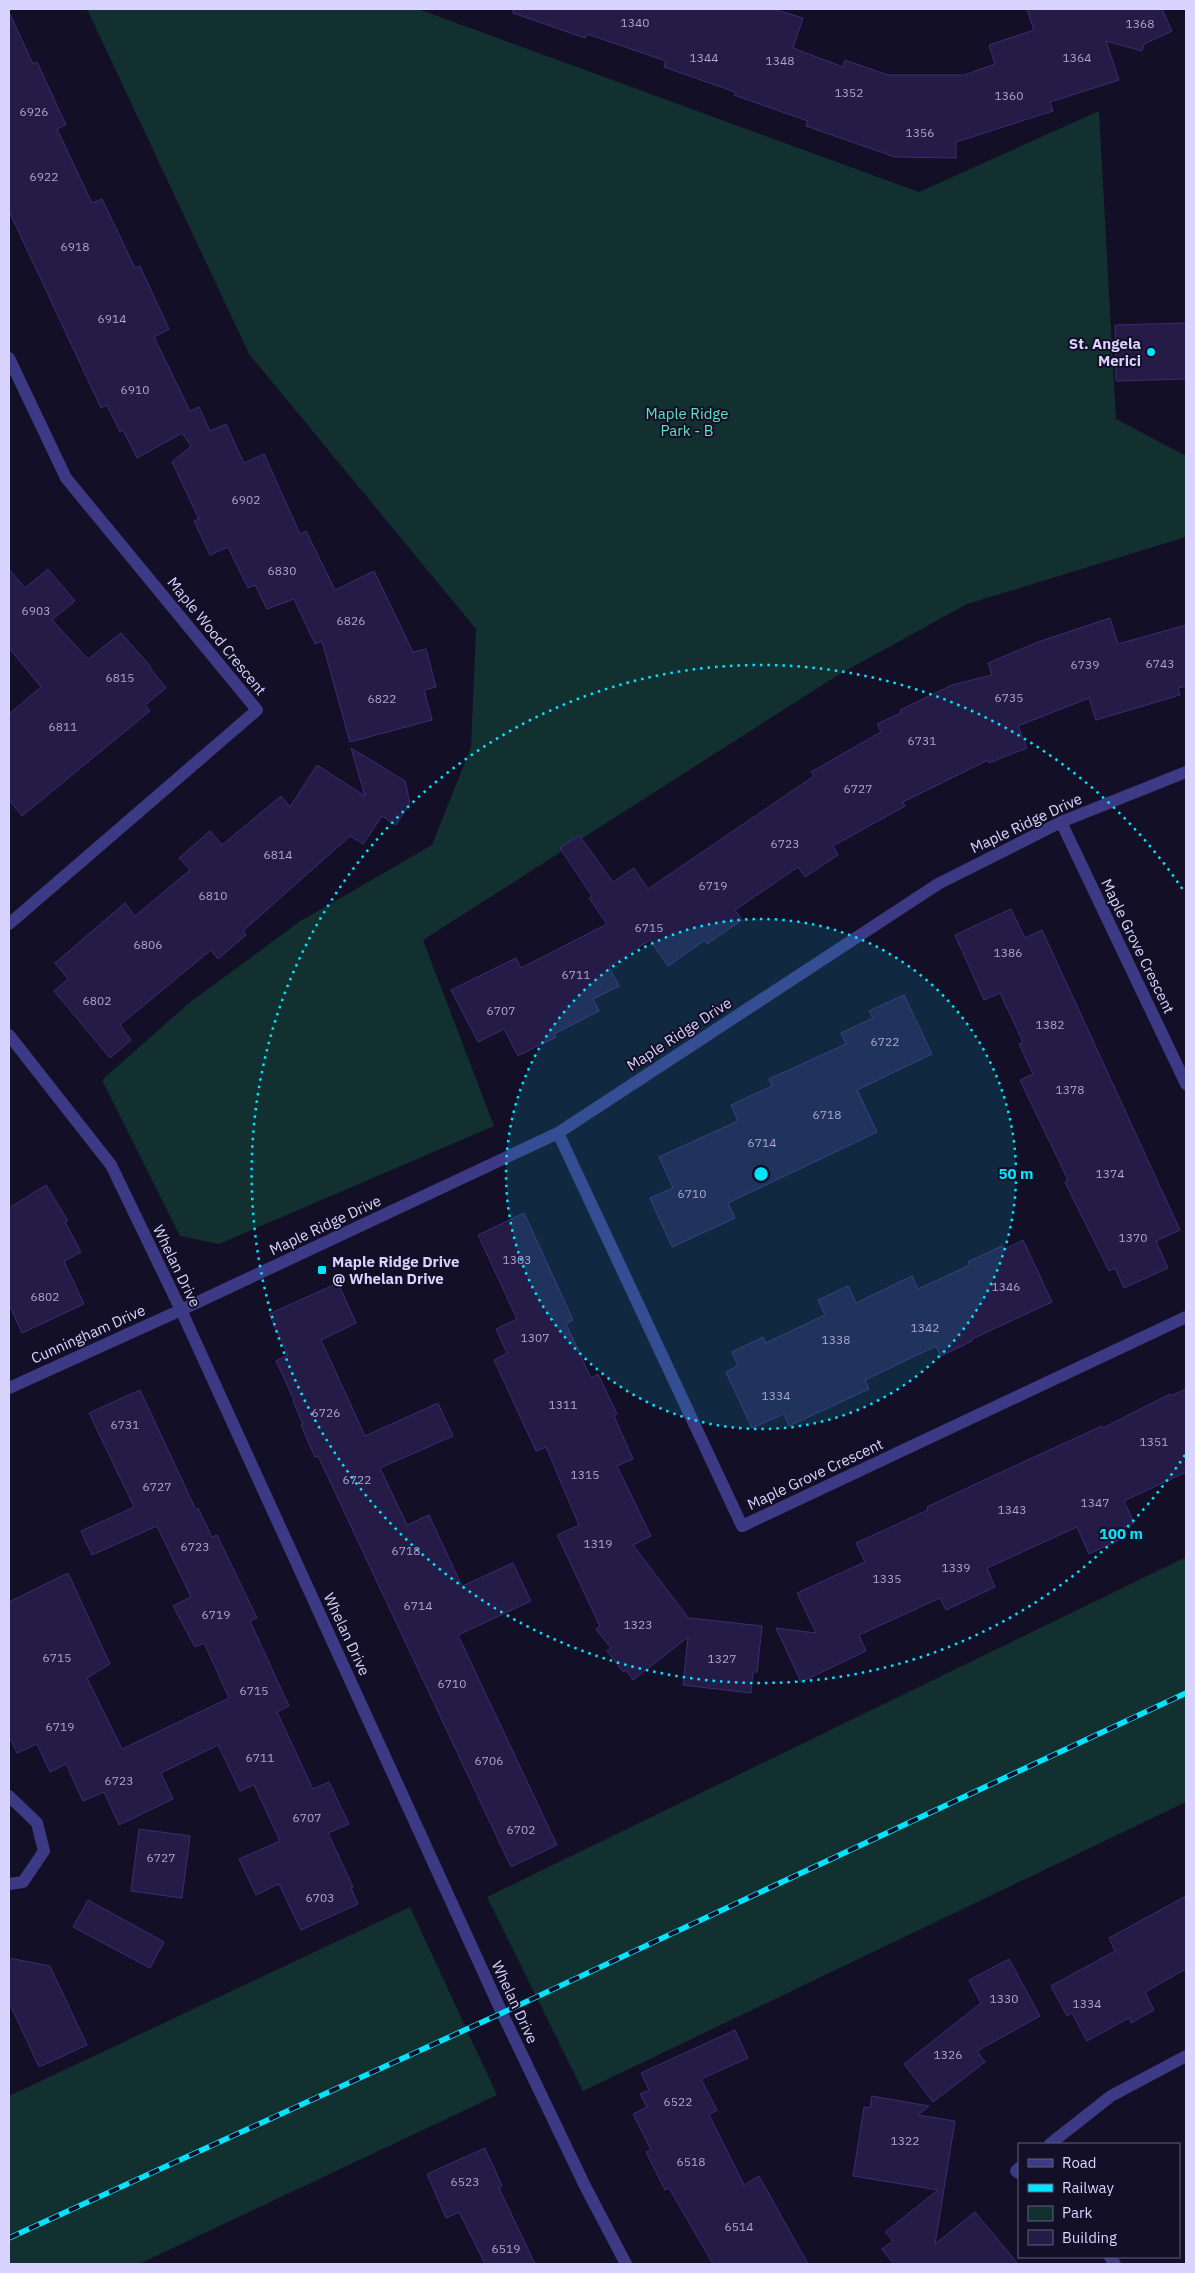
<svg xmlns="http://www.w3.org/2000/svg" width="1195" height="2273" viewBox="0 0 1195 2273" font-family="'IBM Plex Sans',sans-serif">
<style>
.green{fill:#12302f}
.building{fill:#241b47;stroke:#3b2d73}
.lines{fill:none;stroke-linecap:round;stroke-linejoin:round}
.minor{stroke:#3d3a85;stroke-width:12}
.rail-casing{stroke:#00e5ff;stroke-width:5.5}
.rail{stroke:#130f26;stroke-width:4;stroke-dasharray:11;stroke-linecap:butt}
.ring{fill:none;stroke:#00e5ff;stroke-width:2.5;stroke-dasharray:2.5 5}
.poi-dot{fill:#00e5ff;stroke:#130f26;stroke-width:2}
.labels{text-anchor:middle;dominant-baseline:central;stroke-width:4;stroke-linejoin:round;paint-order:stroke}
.number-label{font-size:12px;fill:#aca6d1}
.poi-label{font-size:15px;font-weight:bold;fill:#d9d4ff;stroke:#130f26;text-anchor:end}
.park-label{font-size:15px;fill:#5fe0c0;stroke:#130f26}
.street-label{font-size:15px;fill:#d9d4ff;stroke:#130f26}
.centre{fill:#00e5ff;stroke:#130f26;stroke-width:2.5}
.ring-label{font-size:15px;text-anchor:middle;font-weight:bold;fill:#00e5ff;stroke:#130f26;stroke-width:4;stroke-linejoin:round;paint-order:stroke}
</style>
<rect width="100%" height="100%" fill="#130f26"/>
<path class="green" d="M 87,9 L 418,9 L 919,192 L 1099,111 L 1116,419 L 1186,456 L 1186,537 L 967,604 L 838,675 L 423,940 L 494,1126 L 219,1244 L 180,1236 L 102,1080 L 189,1003 L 299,922 L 432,845 L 471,747 L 476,629 L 249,354 Z
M 1186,1557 L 1186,1802 L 583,2091 L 487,1897 Z
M 410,1907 L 497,2095 L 139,2264 L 9,2264 L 9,2096 Z"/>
<path class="building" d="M 513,9 L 773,9 L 803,18 L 793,48 L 843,67 L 845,60 L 888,75 L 964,75 L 995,64 L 989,45 L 1034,30 L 1027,9 L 1162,9 L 1172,31 L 1144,44 L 1142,51 L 1106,41 L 1119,80 L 1050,102 L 1053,111 L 956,142 L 956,158 L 895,157 L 806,126 L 808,121 L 734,95 L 735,92 L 664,67 L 666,61 L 587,34 L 585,38 L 513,13 Z
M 9,12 L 33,64 L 37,62 L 66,125 L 57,129 L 92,203 L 102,199 L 135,268 L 140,266 L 169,329 L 154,337 L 190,411 L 199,407 L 210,431 L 226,424 L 244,463 L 264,454 L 300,534 L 306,531 L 335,590 L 374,571 L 413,652 L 426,649 L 436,687 L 424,690 L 432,720 L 350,742 L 322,641 L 315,644 L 294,599 L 267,609 L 255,585 L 248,588 L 228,547 L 210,555 L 194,521 L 199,519 L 172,462 L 191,446 L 182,433 L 137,458 L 123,430 L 120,432 L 107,405 L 101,408 L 9,211 Z
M 1186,323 L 1186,379 L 1116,381 L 1115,325 Z
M 9,569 L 25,588 L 48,569 L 75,601 L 52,620 L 88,659 L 121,633 L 151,667 L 150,668 L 166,688 L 145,705 L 150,711 L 22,816 L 9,800 L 9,714 L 41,687 L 9,648 Z
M 1110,618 L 1118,644 L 1186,625 L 1186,686 L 1178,688 L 1180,695 L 1096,720 L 1089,698 L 1018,726 L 1027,748 L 989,763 L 988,760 L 903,802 L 905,806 L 833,846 L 838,855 L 805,877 L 798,867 L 735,910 L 742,920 L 707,944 L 705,940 L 668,966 L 650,940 L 609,967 L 619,986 L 593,999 L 599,1011 L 554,1034 L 556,1037 L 518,1056 L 504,1029 L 478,1042 L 451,990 L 516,958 L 521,968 L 607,924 L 589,898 L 592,896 L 560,848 L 579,835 L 613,882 L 634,868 L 648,889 L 814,776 L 811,772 L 881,732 L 877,724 L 901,713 L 900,710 L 952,685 L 992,675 L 988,663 L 1038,642 Z
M 351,748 L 405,781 L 410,803 L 396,825 L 382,816 L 363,844 L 350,836 L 243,931 L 246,935 L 218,959 L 211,950 L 120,1025 L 131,1040 L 110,1058 L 54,991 L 68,979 L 55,963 L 125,903 L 135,916 L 190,870 L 179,858 L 210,831 L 222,845 L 281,796 L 290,807 L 317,765 L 365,796 Z
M 1011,909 L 1025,938 L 1042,930 L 1180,1230 L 1156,1241 L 1168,1268 L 1124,1288 L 1115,1268 L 1109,1271 L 1065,1182 L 1068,1180 L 1020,1080 L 1033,1074 L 1019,1044 L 1023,1042 L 1000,993 L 984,1000 L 955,935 Z
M 904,995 L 932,1054 L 857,1090 L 877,1132 L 728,1203 L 735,1218 L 672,1247 L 650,1198 L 673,1188 L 659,1157 L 738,1121 L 731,1105 L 772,1086 L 769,1079 L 846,1044 L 841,1033 L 873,1018 L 869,1011 Z
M 46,1185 L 68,1221 L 65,1222 L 81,1252 L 64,1261 L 84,1304 L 22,1333 L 9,1304 L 9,1208 Z
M 524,1213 L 573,1320 L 566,1324 L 591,1378 L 598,1374 L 617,1414 L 614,1416 L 633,1459 L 617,1466 L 651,1536 L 633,1545 L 690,1620 L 690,1618 L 762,1626 L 757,1672 L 753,1672 L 751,1693 L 683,1685 L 688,1637 L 633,1680 L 626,1670 L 623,1672 L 607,1651 L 611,1648 L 596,1629 L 600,1626 L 557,1535 L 579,1525 L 546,1447 L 536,1451 L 494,1360 L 507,1353 L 496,1329 L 517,1319 L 478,1235 Z
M 1023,1240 L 1052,1302 L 972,1339 L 972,1341 L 941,1356 L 936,1346 L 865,1380 L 869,1389 L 789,1426 L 784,1414 L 752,1428 L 726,1372 L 738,1366 L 732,1352 L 763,1337 L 766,1343 L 825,1315 L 818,1300 L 848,1286 L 856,1303 L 912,1276 L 918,1289 L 970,1265 L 968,1262 L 1002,1246 L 1003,1250 Z
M 338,1283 L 356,1323 L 321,1340 L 365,1436 L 438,1403 L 453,1436 L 380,1468 L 407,1525 L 429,1515 L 462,1586 L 513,1563 L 531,1601 L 458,1635 L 557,1845 L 511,1867 L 318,1456 L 315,1457 L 301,1425 L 303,1424 L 293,1401 L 294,1400 L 276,1361 L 288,1355 L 269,1314 Z
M 1186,1389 L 1186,1472 L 1124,1501 L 1134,1523 L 1117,1531 L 1121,1539 L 1089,1554 L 1077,1527 L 987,1568 L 995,1587 L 946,1610 L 940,1598 L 859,1635 L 866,1651 L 801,1682 L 776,1628 L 816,1633 L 797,1593 L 865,1562 L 856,1543 L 928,1510 L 927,1507 L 997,1474 L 1102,1426 L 1103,1428 L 1170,1394 L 1171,1396 Z
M 140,1390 L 196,1510 L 198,1508 L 212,1537 L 217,1535 L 257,1618 L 250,1621 L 289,1706 L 277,1712 L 313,1789 L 329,1782 L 349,1824 L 328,1833 L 353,1887 L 351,1888 L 358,1904 L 301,1930 L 279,1884 L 256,1895 L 239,1859 L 280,1841 L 254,1785 L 240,1791 L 218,1745 L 161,1773 L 173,1799 L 119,1825 L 104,1792 L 83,1801 L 66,1764 L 50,1772 L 37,1744 L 17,1753 L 9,1736 L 9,1602 L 68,1573 L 110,1664 L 87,1678 L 122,1749 L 229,1698 L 204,1643 L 195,1647 L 173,1606 L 191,1597 L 157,1526 L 92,1555 L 81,1531 L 134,1507 L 89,1413 Z
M 139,1829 L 190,1836 L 182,1898 L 131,1891 Z
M 1186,1896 L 1186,1969 L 1145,1992 L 1154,2010 L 1131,2023 L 1129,2018 L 1087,2041 L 1072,2013 L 1067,2016 L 1051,1986 L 1115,1951 L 1109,1938 Z
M 88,1900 L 164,1942 L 150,1968 L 73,1927 Z
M 9,1958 L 50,1966 L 87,2045 L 39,2067 L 9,2002 Z
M 1009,1959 L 1040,2016 L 977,2051 L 985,2062 L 933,2102 L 904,2064 L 981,2003 L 969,1980 Z
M 735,2030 L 748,2058 L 701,2079 L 717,2110 L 709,2115 L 744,2185 L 759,2176 L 808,2264 L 713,2264 L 669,2188 L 665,2190 L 646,2152 L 651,2150 L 633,2114 L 647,2107 L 640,2094 L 649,2090 L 641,2073 Z
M 872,2096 L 929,2106 L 918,2115 L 955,2121 L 935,2244 L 975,2212 L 1018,2264 L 894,2264 L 882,2249 L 893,2241 L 885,2232 L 938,2190 L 853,2176 L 864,2107 L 870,2108 Z
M 485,2148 L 502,2186 L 499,2188 L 535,2264 L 485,2264 L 459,2212 L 446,2218 L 427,2174 Z"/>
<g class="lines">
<path class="minor" d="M 9,358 L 66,478 L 257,710 L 9,924
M 1061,822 L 1186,1084
M 9,1035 L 111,1165 L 181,1310 L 502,2013 L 585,2186 L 626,2264
M 558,1133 L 742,1526 L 1186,1317
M 9,1388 L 181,1310 L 558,1133 L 938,884 L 1061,822 L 1186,772
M 9,1796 L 37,1823 L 44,1851 L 23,1882 L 9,1884
M 1050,2144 L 1111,2096 L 1186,2056
M 1019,2168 L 1016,2171 L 1019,2173
M 1110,2257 L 1115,2264"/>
<defs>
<path id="rail" d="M 9,2238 L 502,2013 L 1186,1693"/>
</defs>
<use href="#rail" class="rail-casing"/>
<use href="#rail" class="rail"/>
</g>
<circle cx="761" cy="1174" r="255" fill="#00e5ff" fill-opacity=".12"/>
<g class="ring">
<circle cx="761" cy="1174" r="255"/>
<path d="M1185 1455A509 509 0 1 1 1185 893"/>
</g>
<g class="poi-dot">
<circle cx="1151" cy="352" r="5"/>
<rect x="317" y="1265" width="10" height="10" rx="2.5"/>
</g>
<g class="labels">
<g class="number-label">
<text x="635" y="22">1340</text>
<text x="1140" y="23">1368</text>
<text x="704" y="57">1344</text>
<text x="1077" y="57">1364</text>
<text x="780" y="60">1348</text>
<text x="849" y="92">1352</text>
<text x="1009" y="95">1360</text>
<text x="34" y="111">6926</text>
<text x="920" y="132">1356</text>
<text x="44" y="176">6922</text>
<text x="75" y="246">6918</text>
<text x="112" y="318">6914</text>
<text x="135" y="389">6910</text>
<text x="246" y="499">6902</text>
<text x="282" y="570">6830</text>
<text x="36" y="610">6903</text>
<text x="351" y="620">6826</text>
<text x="1160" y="663">6743</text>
<text x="1085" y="664">6739</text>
<text x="120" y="677">6815</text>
<text x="1009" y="697">6735</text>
<text x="382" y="698">6822</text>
<text x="63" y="726">6811</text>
<text x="922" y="740">6731</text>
<text x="858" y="788">6727</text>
<text x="785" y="843">6723</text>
<text x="278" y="854">6814</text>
<text x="713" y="885">6719</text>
<text x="213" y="895">6810</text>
<text x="649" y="927">6715</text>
<text x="148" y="944">6806</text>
<text x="1008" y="952">1386</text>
<text x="576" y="974">6711</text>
<text x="97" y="1000">6802</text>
<text x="501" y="1010">6707</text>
<text x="1050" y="1024">1382</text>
<text x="885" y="1041">6722</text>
<text x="1070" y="1089">1378</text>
<text x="827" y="1114">6718</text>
<text x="762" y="1142">6714</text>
<text x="1110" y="1173">1374</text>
<text x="692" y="1193">6710</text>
<text x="1133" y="1237">1370</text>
<text x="517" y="1259">1303</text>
<text x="1006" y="1286">1346</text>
<text x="45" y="1296">6802</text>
<text x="925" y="1327">1342</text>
<text x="535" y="1337">1307</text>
<text x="836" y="1339">1338</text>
<text x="776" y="1395">1334</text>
<text x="563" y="1404">1311</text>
<text x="326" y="1412">6726</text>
<text x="125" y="1424">6731</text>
<text x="1154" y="1441">1351</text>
<text x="585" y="1474">1315</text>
<text x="357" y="1479">6722</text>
<text x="157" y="1486">6727</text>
<text x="1095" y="1502">1347</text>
<text x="1012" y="1509">1343</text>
<text x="598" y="1543">1319</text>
<text x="195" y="1546">6723</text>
<text x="406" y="1550">6718</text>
<text x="956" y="1567">1339</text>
<text x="887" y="1578">1335</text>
<text x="418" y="1605">6714</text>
<text x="216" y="1614">6719</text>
<text x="638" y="1624">1323</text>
<text x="57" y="1657">6715</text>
<text x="722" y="1658">1327</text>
<text x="452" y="1683">6710</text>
<text x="254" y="1690">6715</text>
<text x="60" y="1726">6719</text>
<text x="260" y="1757">6711</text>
<text x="489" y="1760">6706</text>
<text x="119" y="1780">6723</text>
<text x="307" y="1817">6707</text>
<text x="521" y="1829">6702</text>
<text x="161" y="1857">6727</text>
<text x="320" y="1897">6703</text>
<text x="1004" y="1998">1330</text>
<text x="1087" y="2003">1334</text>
<text x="948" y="2054">1326</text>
<text x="678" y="2101">6522</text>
<text x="905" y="2140">1322</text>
<text x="691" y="2161">6518</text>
<text x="465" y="2181">6523</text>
<text x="739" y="2226">6514</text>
<text x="506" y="2248">6519</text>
</g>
<g class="poi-label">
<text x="1141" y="343">St. Angela<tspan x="1141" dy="17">Merici</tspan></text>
<text x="332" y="1261" text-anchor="start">Maple Ridge Drive<tspan x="332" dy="17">@ Whelan Drive</tspan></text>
</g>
<g class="park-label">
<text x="687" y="413">Maple Ridge<tspan x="687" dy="17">Park - B</tspan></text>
</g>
<g class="street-label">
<text transform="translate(217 636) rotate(51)">Maple Wood Crescent</text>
<text transform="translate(1026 823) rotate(-25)">Maple Ridge Drive</text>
<text transform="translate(1138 946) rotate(64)">Maple Grove Crescent</text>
<text transform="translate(679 1034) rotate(-33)">Maple Ridge Drive</text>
<text transform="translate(325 1225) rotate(-25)">Maple Ridge Drive</text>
<text transform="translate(177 1266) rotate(64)">Whelan Drive</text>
<text transform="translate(88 1334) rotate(-24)">Cunningham Drive</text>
<text transform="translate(815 1474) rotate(-25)">Maple Grove Crescent</text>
<text transform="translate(347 1634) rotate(65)">Whelan Drive</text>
<text transform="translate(515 2002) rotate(65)">Whelan Drive</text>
</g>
</g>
<circle cx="761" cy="1174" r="8" class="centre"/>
<g class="ring-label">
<text x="1016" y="1179">50 m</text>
<text x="1121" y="1539">100 m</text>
</g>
<rect width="1195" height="2273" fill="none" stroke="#d9d4ff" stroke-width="20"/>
<rect x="1018" y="2143" width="162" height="115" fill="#130f26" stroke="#625e7d"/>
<rect x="1028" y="2159" width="25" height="8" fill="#3d3a85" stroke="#625e7d"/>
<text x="1062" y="2168" font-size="15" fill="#d9d4ff">Road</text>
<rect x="1028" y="2184" width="25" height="8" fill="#00e5ff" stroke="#625e7d"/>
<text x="1062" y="2193" font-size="15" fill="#d9d4ff">Railway</text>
<rect x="1028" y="2206" width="25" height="15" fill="#12302f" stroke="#625e7d"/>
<text x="1062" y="2218" font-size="15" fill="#d9d4ff">Park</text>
<rect x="1028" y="2230" width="25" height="15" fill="#241b47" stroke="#625e7d"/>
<text x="1062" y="2243" font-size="15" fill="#d9d4ff">Building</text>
</svg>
